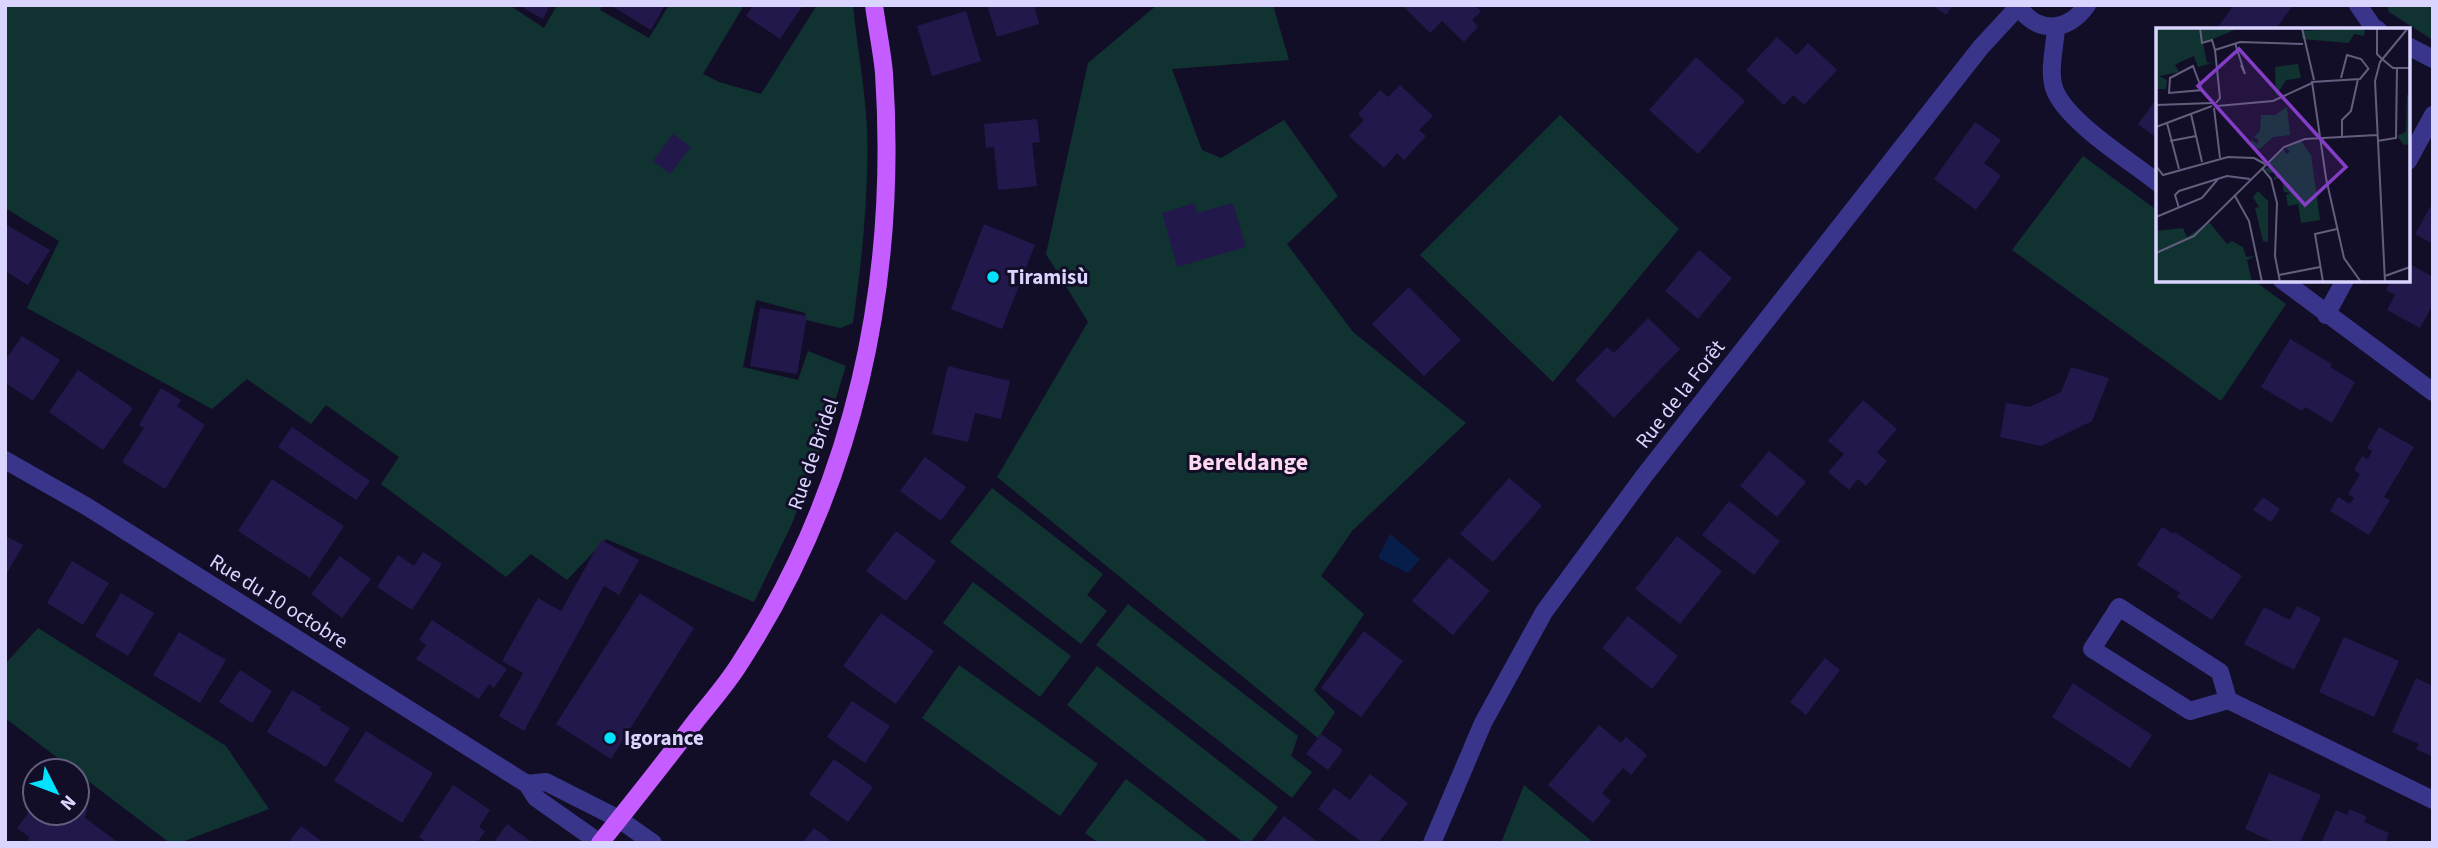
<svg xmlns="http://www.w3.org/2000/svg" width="2438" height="848" viewBox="0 0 2438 848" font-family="'Source Sans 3',sans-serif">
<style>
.green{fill:#103332}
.water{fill:#061e49}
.building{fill:#23184b}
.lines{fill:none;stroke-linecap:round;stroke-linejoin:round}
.minor{stroke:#39358b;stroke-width:18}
.major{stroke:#c45cff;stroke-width:18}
.poi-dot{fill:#01e2ff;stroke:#130e28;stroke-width:2.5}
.labels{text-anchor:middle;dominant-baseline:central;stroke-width:6;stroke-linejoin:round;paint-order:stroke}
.poi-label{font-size:21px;font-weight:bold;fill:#dad5ff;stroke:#130e28;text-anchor:start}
.street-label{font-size:21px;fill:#dad5ff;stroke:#130e28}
.quarter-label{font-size:24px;font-weight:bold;fill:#ffd7f0;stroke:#130e28}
.inset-road{fill:none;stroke:#635e7e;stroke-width:2}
.view{fill:#843dc5;fill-opacity:0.15;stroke:#843dc5;stroke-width:3.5}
.inset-edge{fill:none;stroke:#dad5ff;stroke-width:3.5}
</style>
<rect width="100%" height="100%" fill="#130e28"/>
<path class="green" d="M 5,5 L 509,5 L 544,28 L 557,5 L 602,5 L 600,10 L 649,38 L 669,5 L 744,5 L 703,74 L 719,82 L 761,94 L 817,5 L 853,5 C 857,46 865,88 867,129 C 869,194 862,259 853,323 L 840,328 L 806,320 L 805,313 L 756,300 L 743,367 L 798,380 L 808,351 L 846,366 L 816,462 L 791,526 L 754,602 L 606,539 L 567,580 L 531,554 L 506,577 L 381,484 L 399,457 L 326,405 L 311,424 L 247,379 L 212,409 L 27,308 L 59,241 L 5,208 Z
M 1157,5 L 1273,5 L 1289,60 L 1172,69 L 1202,150 L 1221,158 L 1284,120 L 1338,196 L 1287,244 L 1353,332 L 1466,423 L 1352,531 L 1321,576 L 1364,614 L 1314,690 L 1335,712 L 1318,738 L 997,477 L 1088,322 L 1046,254 L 1088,63 Z
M 2387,5 L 2433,5 L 2433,40 L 2389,12 Z
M 1560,115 L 1679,229 L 1553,382 L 1420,255 Z
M 2083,156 L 2158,211 L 2158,280 L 2253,280 L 2286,304 L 2221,401 L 2012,250 Z
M 992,488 L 1103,574 L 1087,595 L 1107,611 L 1081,644 L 950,542 Z
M 973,582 L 1071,656 L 1040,697 L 943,623 Z
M 1128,604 L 1298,736 L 1291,756 L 1312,772 L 1292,798 L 1096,645 Z
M 38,628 L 226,746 L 269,809 L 179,843 L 170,843 L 5,718 L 5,664 Z
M 959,665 L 1098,764 L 1060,816 L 922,718 Z
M 1097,666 L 1278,807 L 1250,843 L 1244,843 L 1067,705 Z
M 1126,779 L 1210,843 L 1099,843 L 1085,833 Z
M 1524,785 L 1594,843 L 1501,843 Z"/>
<path class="water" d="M 1390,534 L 1420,559 L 1408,573 L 1378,558 Z"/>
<path class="building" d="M 518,5 L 550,5 L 543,19 Z
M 610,5 L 665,5 L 651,30 Z
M 753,5 L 803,5 L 780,39 L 746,16 Z
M 987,5 L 1034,5 L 1039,24 L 997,37 Z
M 1402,5 L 1475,5 L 1481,11 L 1472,20 L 1478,27 L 1464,42 L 1442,21 L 1430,33 Z
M 1932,5 L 1953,5 L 1946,15 Z
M 2234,5 L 2293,5 L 2275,30 L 2222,30 L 2218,27 Z
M 966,11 L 981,61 L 932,76 L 917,26 Z
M 1777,37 L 1797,55 L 1808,43 L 1837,70 L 1804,105 L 1793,95 L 1784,105 L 1746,70 Z
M 1696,57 L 1745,101 L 1698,154 L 1649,110 Z
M 1400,85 L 1433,116 L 1419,130 L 1426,136 L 1404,160 L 1397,153 L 1384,168 L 1349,136 L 1364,120 L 1358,114 L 1380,90 L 1388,97 Z
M 2158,97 L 2158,139 L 2138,124 Z
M 1037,119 L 1040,142 L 1032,143 L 1037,186 L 998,190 L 994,147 L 986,148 L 984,124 Z
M 1975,122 L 2001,140 L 1984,163 L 2001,176 L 1976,210 L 1934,179 Z
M 673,134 L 691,147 L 670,174 L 653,161 Z
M 2433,202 L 2433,244 L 2415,234 Z
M 1195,203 L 1197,213 L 1233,203 L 1246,247 L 1177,267 L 1162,213 Z
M 5,224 L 50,250 L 28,285 L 5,271 Z
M 984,224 L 1035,245 L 1002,329 L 951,309 Z
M 1699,250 L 1732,278 L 1698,319 L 1665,291 Z
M 2408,263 L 2433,277 L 2433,304 L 2420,328 L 2387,310 L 2395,295 L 2386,290 L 2391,280 L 2408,280 Z
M 1409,287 L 1461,340 L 1424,376 L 1372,324 Z
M 760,308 L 807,316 L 797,374 L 750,366 Z
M 1648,318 L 1680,349 L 1614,418 L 1575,380 L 1607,347 L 1614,353 Z
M 22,336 L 60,360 L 33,401 L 5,383 L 5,361 Z
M 2290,339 L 2332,364 L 2330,367 L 2355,382 L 2332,423 L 2305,407 L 2302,411 L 2261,387 Z
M 948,366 L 1010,381 L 1001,419 L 975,413 L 968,442 L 932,434 Z
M 2071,367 L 2109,378 L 2092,421 L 2041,446 L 2000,437 L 2006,403 L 2030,407 L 2061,392 Z
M 78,370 L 133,408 L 103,450 L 49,412 Z
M 161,388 L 181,400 L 177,406 L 205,425 L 165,489 L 122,462 L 144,428 L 139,425 Z
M 1863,400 L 1897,429 L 1877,452 L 1887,461 L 1866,486 L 1858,479 L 1849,490 L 1828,472 L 1844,454 L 1828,441 Z
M 292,427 L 370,481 L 356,500 L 278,447 Z
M 2379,427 L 2414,447 L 2384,497 L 2390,500 L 2369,535 L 2330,511 L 2338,497 L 2350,504 L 2354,498 L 2348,494 L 2360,474 L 2354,470 L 2362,456 L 2368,459 L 2372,451 L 2367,448 Z
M 1769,451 L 1806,482 L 1777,517 L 1740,486 Z
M 925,457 L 966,487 L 941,521 L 900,491 Z
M 1509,478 L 1542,506 L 1493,562 L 1460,534 Z
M 272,479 L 344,526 L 310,578 L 238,531 Z
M 2263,497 L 2280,509 L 2271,522 L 2253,510 Z
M 1729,501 L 1780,541 L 1754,575 L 1702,535 Z
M 2162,527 L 2174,534 L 2175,532 L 2242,576 L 2212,620 L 2177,597 L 2180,593 L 2137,565 Z
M 896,531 L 936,561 L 906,601 L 866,571 Z
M 5,536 L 23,545 L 5,577 Z
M 1677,536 L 1722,571 L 1680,624 L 1635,589 Z
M 601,540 L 639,560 L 619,595 L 604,586 L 524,731 L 499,716 L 523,673 L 502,661 L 538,598 L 561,611 Z
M 423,552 L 442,564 L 412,610 L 377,587 L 398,555 L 414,566 Z
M 340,556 L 371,579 L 342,618 L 311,594 Z
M 1449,557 L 1490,591 L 1453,635 L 1412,601 Z
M 72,561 L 109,583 L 83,625 L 47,603 Z
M 121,593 L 154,613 L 128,656 L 95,636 Z
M 640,593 L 694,628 L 611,759 L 556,724 Z
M 2297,606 L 2321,618 L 2294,670 L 2244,644 L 2264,607 L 2290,620 Z
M 881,613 L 934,651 L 896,704 L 843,666 Z
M 1628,616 L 1678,656 L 1652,689 L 1602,648 Z
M 432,620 L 507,669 L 494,688 L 489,684 L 479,699 L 416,659 L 426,645 L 419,640 Z
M 1364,631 L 1403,661 L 1361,717 L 1321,688 Z
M 179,632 L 226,660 L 200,703 L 153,675 Z
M 2344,637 L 2399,661 L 2374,717 L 2319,692 Z
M 1825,658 L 1840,670 L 1806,715 L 1790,702 Z
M 240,670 L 272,691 L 252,723 L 219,702 Z
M 2416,678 L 2433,686 L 2433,757 L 2416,749 L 2419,744 L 2392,732 Z
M 2073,683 L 2152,735 L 2130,768 L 2052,717 Z
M 292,690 L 321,707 L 320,710 L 350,728 L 326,767 L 267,732 Z
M 852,701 L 890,726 L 865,763 L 827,737 Z
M 1599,725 L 1621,743 L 1626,737 L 1647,755 L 1631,775 L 1623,768 L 1602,793 L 1611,801 L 1593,823 L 1548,785 Z
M 366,731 L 433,773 L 402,823 L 334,781 Z
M 1321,734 L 1343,750 L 1328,770 L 1306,754 Z
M 834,759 L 873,787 L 848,822 L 809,794 Z
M 2269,773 L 2321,795 L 2300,843 L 2276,843 L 2245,829 Z
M 1370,774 L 1408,803 L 1378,843 L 1363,843 L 1318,809 L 1334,788 L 1350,800 Z
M 453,785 L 490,810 L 479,827 L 485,831 L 477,843 L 428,843 L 419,837 Z
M 77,802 L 88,804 L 85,818 L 119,843 L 28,843 L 29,837 L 17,828 L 35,804 L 35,813 L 77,813 Z
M 2350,809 L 2367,817 L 2364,822 L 2389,833 L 2385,843 L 2321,843 L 2336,810 L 2347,815 Z
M 1284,816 L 1319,843 L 1263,843 Z
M 507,824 L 533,843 L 493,843 Z
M 301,826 L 324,843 L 288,843 Z
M 814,828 L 834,843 L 802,843 Z"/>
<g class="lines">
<path class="minor" d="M 2017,5 C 2037,34 2067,33 2087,5
M 2358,5 L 2373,27 L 2378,30
M 2056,28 C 2055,47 2047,75 2056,93 C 2072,125 2129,160 2158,183
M 2408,46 L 2433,59
M 2408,161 L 2433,115
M 2282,280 L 2433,392
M 2326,315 L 2345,280
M 5,460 L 86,506 L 527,784 L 536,798 L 600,843
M 2228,700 L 2220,672 L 2119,607 L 2092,649 L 2190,711 L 2228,700 L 2433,800
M 527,784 L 546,782 L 619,819 L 653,843
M 1432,843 L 1483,723 L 1544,612 L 1644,476 L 1981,47 L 2018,7"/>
<path class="major" d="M 600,843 C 632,803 664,763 695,722 C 710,703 727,684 740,663 C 855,486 898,283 884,73 C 882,51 877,28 874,5"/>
</g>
<g class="poi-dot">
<circle cx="993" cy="277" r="7"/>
<circle cx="610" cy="738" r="7"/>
</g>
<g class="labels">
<g class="poi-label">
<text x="1007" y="277">Tiramisù</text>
<text x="624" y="738">Igorance</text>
</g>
<g class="street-label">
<text transform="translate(1680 394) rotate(-52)">Rue de la Forêt</text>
<text transform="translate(813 454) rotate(-71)">Rue de Bridel</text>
<text transform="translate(279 601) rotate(32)">Rue du 10 octobre</text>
</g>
<g class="quarter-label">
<text x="1248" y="462">Bereldange</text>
</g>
</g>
<g transform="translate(2156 28)">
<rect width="254" height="254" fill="#130e28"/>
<path d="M 83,0 L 47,15 L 51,35 L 59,34 L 42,39 L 38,28 L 24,34 L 19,37 L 23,44 L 3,48 L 11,52 L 10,61 L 0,61 L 0,1 ZM 209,0 L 208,8 L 198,6 L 193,15 L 146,11 L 146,3 ZM 142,36 L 145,50 L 130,52 L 120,68 L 119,39 ZM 251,67 L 254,67 L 254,116 L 248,117 L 241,108 L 250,104 ZM 131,79 L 134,107 L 117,109 L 104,121 L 96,120 L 95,111 L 101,116 L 103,112 L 98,109 L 104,103 L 105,87 L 119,87 ZM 145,113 L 155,127 L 164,192 L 145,195 L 142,176 L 132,178 L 130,167 L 135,165 L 128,164 L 126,149 L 117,152 L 122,144 L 113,145 L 108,140 L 121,139 L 111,137 L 128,121 L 130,126 L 134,124 L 130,119 ZM 102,163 L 112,173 L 112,214 L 107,213 L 99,180 L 103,179 L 97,169 ZM 53,194 L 71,216 L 76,213 L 87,219 L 90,229 L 99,228 L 91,232 L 96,254 L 0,254 L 0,203 L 27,200 L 31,209 Z" fill="#103332"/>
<path class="inset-road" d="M 44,0 L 46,15 L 56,12 L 59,22 L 64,70 L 60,75M 146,0 L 158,52M 221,0 L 221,26 L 226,31M 79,15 L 89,46 L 85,37M 59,22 L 84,14 L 147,16M 226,31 L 237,40 L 254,40M 37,38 L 46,62 L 13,65 L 14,50 ZM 185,50 L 191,27 L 205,31 L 212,40M 0,77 L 56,75M 61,78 L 117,73 L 156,55M 58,80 L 64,130M 35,86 L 46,134M 11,95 L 23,141M 0,99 L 56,78M 186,108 L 186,92 L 195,83 L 202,51M 14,113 L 40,108M 221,113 L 240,110 L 241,40M 0,138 L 7,147 L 72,129 L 98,130 L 109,136M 106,140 L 115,151 L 121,175 L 119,228 L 124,254M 79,168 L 93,193 L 106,254M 23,180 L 19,167 L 23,163 L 71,148 L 94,151M 0,189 L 46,170 L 62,151M 0,225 L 38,208 L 128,119 L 149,111 L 221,107M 123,247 L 164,239M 229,248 L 254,239M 167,254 L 159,206 L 181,201M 205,254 L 188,230 L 170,150 L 156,54 L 204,51 L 213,40M 229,254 L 219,53 L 224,34 L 252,0"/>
<path class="view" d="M 83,21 L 190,139 L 149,177 L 42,58 Z"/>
<rect width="254" height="254" class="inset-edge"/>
</g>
<rect width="2438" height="848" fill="none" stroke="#dad5ff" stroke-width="14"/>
<g transform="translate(56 792) rotate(132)"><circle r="33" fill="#130e28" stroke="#635e7e" stroke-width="2"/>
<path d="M0-5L12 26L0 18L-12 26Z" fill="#01e2ff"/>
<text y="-10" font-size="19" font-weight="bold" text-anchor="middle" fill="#dad5ff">N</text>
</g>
</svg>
